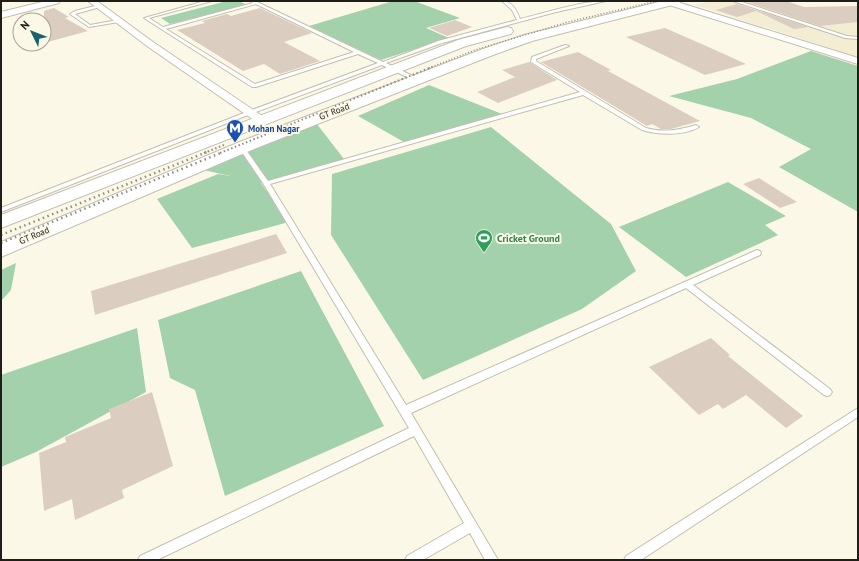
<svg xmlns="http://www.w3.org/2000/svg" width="859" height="561" viewBox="0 0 859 561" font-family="'PT Sans',sans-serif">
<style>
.built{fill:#f3edd4}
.green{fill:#a3d1ab}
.building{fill:#dbcec0}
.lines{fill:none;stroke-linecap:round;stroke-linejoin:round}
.lane-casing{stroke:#c3bfae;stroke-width:2}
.street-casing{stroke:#c3bfae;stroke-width:2}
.highway-casing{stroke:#c3bfae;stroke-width:2}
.lane{fill:#fff;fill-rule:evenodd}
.street{fill:#fff;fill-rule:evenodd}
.highway{fill:#fff;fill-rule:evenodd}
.rail-far2{stroke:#908d82;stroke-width:1.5;stroke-dasharray:1 2;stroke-linecap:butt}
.rail-far1{stroke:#908d82;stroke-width:2;stroke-dasharray:1.5 2.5;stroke-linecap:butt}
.rail{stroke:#908d82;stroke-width:2.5;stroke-dasharray:1.5 3.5;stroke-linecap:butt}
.labels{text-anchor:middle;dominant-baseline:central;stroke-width:4;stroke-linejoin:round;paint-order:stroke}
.far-street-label{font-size:9px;fill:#201e18;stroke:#fcf8e7}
.far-transit-label{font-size:9px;font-weight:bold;fill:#164399;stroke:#fcf8e7;text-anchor:start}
.leisure-label{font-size:10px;font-weight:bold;fill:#27864d;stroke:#fcf8e7;text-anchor:start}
</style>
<rect width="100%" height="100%" fill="#fcf8e7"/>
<path class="built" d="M 711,1 L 785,1 L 801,9 L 858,8 L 858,57 L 695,5 Z"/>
<path class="green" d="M 227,1 L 239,1 L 247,5 L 170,24 L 161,18 Z
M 393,1 L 414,1 L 460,18 L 426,28 L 449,38 L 381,60 L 309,26 Z
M 811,51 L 858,66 L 858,212 L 779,167 L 811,149 L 751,118 L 669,96 L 737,79 Z
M 429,85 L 502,114 L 404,142 L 358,116 Z
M 313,119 L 344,159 L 261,183 L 289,222 L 192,248 L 157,199 L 218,174 L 230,176 L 195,168 Z
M 491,127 L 611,224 L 636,271 L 582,309 L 423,380 L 331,235 L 332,174 Z
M 728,182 L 786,216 L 765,225 L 778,235 L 686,277 L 619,227 Z
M 16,263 L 11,290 L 1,301 L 1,270 Z
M 301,271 L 384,426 L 225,496 L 195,390 L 170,378 L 158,320 Z
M 137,328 L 146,392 L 36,452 L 1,467 L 1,375 Z"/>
<path class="building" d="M 744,1 L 786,1 L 804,7 L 858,6 L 858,22 L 820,26 Z
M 737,4 L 808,27 L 794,29 L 756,11 L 737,17 L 716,10 Z
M 54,8 L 69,17 L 65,18 L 88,31 L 44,43 L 44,11 Z
M 260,8 L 312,33 L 284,42 L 320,61 L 280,74 L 264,64 L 243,71 L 177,30 L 205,23 L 202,21 L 227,14 L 231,16 Z
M 455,20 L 472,27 L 447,36 L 429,28 Z
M 665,28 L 704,45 L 746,64 L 705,75 L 626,37 Z
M 578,52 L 611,70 L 608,71 L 700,121 L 671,129 L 661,129 L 652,124 L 647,126 L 541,62 Z
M 529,62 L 557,80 L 498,103 L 477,92 L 515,77 L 502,70 Z
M 759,178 L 797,202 L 780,208 L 743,184 Z
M 276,234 L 287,253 L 95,315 L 91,291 Z
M 711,338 L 730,355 L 728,356 L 803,416 L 786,428 L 746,395 L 723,409 L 718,404 L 699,415 L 649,367 Z
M 152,392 L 173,466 L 122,490 L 124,498 L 75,520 L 72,499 L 44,511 L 39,453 L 66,442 L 65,437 L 111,418 L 109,409 Z"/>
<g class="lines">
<defs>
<path id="lane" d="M 205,1 L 212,1 L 149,18 L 163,27 L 253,3 L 250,1 L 255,1 L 383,62 L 438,41 L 517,20 L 512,10 L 502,1 C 512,1 517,11 520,19 C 545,13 581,1 606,1 L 556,12 L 442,43 L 386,63 L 417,78 L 417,80 L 413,80 L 382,65 L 253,113 L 1,212 L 1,208 L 249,111 L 378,63 L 358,54 L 256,87 L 252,87 L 144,18 ZM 256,4 L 354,52 L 255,84 L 166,29 Z
M 733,1 L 739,1 L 847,36 L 858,37 L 858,39 L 845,38 Z
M 99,5 L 100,7 L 75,14 L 90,25 L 118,20 L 120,21 L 119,22 L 89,27 L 70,14 L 75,11 Z
M 565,45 L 569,46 L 536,59 L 536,61 L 646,128 C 664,133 679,130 696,125 L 699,127 C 684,136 658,135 642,130 L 583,95 L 270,184 L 406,405 L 757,250 L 760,251 L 761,253 L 760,255 L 693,285 L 830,389 L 832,392 L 830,395 L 827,396 L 824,395 L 686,288 L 411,413 L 498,560 L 485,560 L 470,533 L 423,560 L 405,560 L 407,556 L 464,523 L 414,436 L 157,560 L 138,560 L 140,556 L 409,428 L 263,183 L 239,148 L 240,147 L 244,147 L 268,181 L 580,92 L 531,62 L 532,57 Z
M 858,408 L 858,417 L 641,560 L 624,560 L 626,556 Z"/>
<path id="street" d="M 46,1 L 60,1 L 59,3 L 1,18 L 1,12 Z
M 88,1 L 97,1 L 153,42 L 268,120 L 266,123 L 258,123 L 147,46 Z
M 666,1 L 674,1 L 858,58 L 858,64 L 666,4 Z"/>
<path id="highway" d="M 663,1 L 681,1 L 680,3 L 532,41 L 493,55 L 254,149 L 1,257 L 1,242 L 242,141 L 483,49 L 524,35 Z
M 507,27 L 511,28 L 513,31 L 511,34 L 466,46 L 1,228 L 1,215 L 458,40 Z"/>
</defs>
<use href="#lane" class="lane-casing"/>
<use href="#street" class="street-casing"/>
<use href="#highway" class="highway-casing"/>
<use href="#lane" class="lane"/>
<use href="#street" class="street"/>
<use href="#highway" class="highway"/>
<path class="rail-far2" d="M 429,68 L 478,49 L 568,22 L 657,1"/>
<path class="rail-far1" d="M 204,153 L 224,145
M 220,153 L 432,67"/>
<path class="rail" d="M 1,235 L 207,152
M 1,243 L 223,152"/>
</g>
<defs>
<symbol id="metro-pin" viewBox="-11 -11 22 30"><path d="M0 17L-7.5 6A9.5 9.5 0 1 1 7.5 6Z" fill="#1a4fb4" stroke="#fcf8e7"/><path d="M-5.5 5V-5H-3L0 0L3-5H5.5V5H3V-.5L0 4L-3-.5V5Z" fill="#fff"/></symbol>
<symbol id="stadium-pin" viewBox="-11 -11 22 30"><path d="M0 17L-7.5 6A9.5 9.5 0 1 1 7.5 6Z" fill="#2e9e5b" stroke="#fcf8e7"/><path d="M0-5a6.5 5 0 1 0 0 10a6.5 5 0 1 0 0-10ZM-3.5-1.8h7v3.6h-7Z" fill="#fff"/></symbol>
</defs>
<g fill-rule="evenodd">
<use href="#metro-pin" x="225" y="118" width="20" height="27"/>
<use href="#stadium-pin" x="474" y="228" width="20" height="27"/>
</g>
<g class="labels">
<g class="far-street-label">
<text transform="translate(334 111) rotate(-21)">GT Road</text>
<text transform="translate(34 235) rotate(-23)">GT Road</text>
</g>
<g class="far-transit-label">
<text x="248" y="128">Mohan Nagar</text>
</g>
<g class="leisure-label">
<text x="497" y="238">Cricket Ground</text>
</g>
</g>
<rect width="859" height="561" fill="none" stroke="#201e18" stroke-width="4"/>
<g transform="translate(32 32) rotate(313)"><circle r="19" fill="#fcf8e7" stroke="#a4a194"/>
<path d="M0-3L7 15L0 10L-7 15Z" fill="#18656d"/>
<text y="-6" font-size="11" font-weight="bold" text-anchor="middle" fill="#201e18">N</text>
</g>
</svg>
